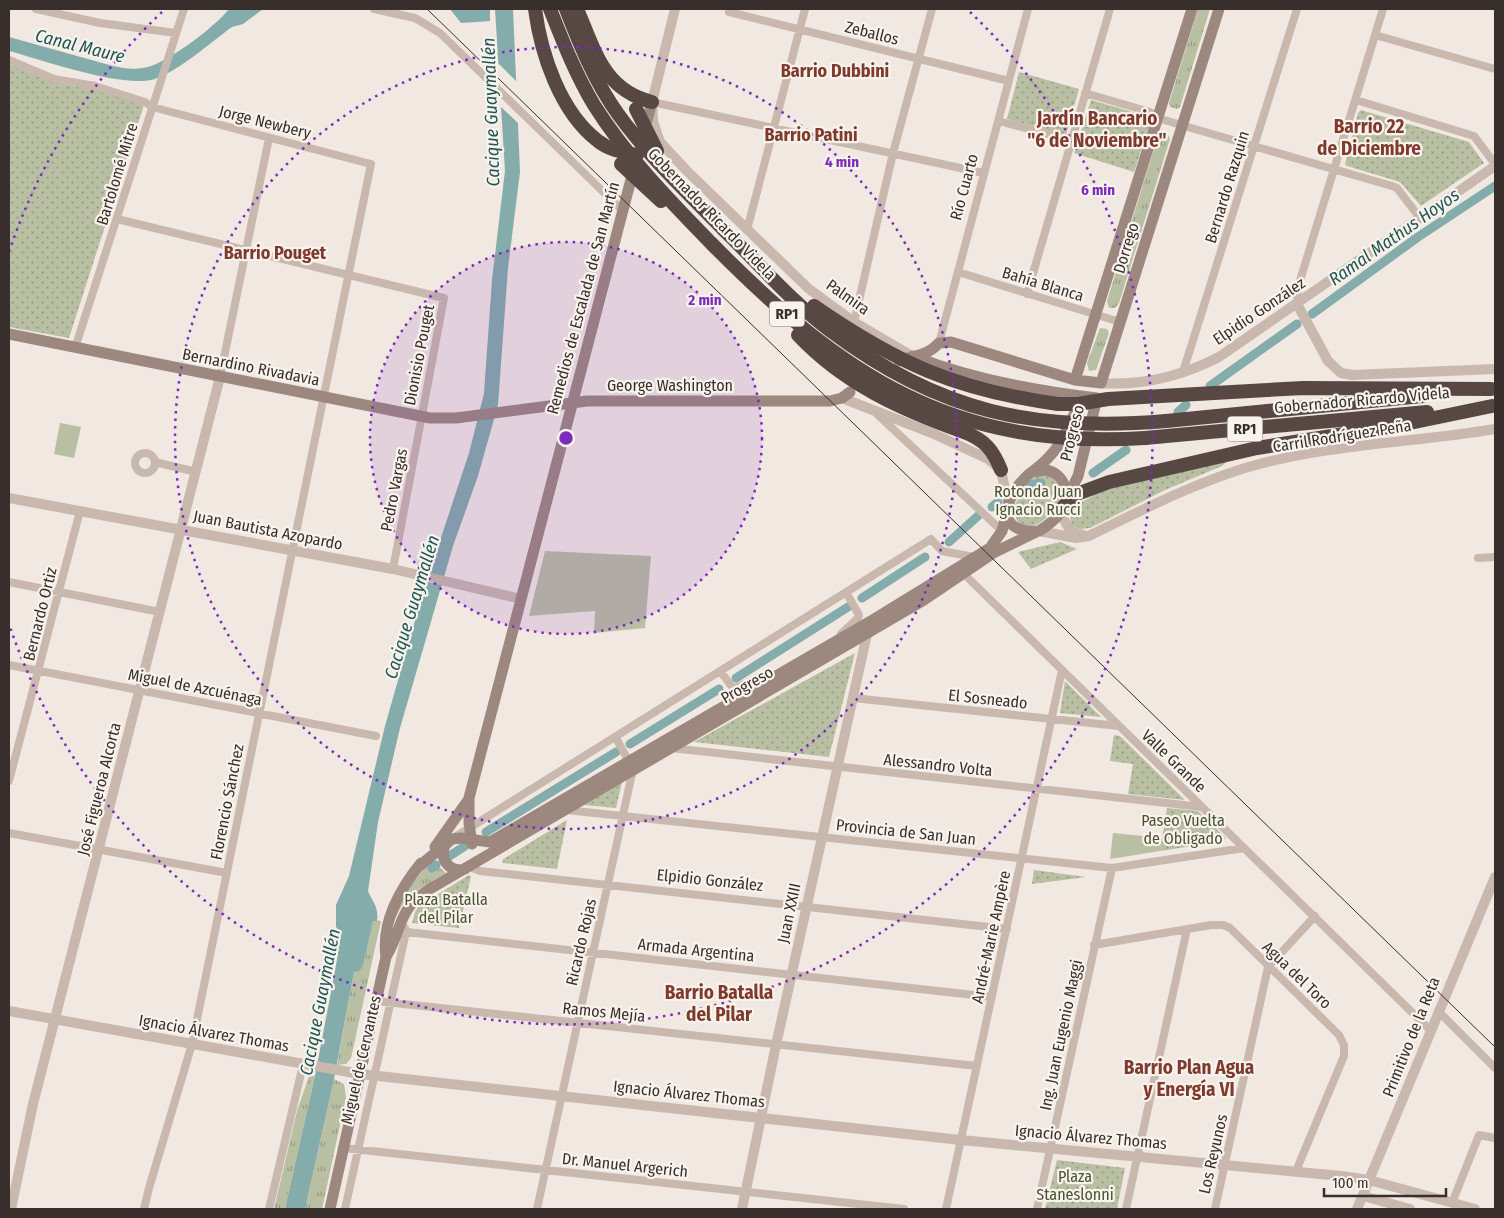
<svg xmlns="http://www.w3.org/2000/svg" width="1504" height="1218" viewBox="0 0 1504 1218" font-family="'Fira Sans Condensed',sans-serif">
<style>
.grass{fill:url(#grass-tufts)}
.park{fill:url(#park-dots)}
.garden{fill:#b8bfa2}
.water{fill:#83acaa}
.pier{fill:#f1e8e1}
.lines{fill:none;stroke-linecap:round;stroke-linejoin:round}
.canal{stroke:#83acaa;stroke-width:9}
.minor{stroke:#c8b8ae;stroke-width:8}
.tertiary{stroke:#c8b8ae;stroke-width:10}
.secondary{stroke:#9c887f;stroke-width:11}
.motorway{stroke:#584844;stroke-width:14}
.tram{stroke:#382f2c;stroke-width:1}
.motorway-bridge{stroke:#584844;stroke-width:14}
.ring{fill:none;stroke:#7b2cbf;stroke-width:2.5;stroke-dasharray:2.5 5}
.labels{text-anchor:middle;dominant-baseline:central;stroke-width:4.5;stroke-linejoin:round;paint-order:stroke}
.shield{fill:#f9f3ed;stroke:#726a66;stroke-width:1}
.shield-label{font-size:15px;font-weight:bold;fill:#382f2c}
.street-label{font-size:16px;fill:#382f2c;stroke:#f9f3ed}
.park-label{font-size:16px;fill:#4a5432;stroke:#f9f3ed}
.water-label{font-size:18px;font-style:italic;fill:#255555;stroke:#f9f3ed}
.neighbourhood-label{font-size:18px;font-weight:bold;fill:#7f3a2d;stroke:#f9f3ed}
.quarter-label{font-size:19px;font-weight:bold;fill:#7f3a2d;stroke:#f9f3ed}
.centre{fill:#7b2cbf;stroke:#f9f3ed;stroke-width:2.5}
.ring-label{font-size:15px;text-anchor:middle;font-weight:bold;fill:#7b2cbf;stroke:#f9f3ed;stroke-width:4.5;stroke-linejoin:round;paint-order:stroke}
</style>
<defs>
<pattern id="grass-tufts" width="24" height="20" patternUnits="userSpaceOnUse" patternTransform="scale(1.25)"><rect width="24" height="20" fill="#b8bfa2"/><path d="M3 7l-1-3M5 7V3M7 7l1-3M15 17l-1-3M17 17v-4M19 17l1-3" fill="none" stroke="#979c84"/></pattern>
<pattern id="park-dots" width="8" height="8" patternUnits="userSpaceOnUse" patternTransform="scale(1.25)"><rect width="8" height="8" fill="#b8bfa2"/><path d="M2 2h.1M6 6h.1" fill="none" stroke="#979c84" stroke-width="1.8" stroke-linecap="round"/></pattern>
</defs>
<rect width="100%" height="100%" fill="#f1e8e1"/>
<path class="grass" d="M 1198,9 L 1210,9 L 1180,107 L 1177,109 L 1170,107 L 1169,103 Z
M 1161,133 L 1167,133 L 1170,139 L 1119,303 L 1115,308 L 1109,308 L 1107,301 L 1158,136 Z
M 1100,328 L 1107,329 L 1109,333 L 1096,370 L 1089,371 L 1087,363 Z
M 433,858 L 436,862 L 430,866 L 433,869 L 438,866 L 446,873 C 426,885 404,894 396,918 L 394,917 L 408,889 Z
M 373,920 L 381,921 L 351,1058 L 346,1064 L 337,1065 L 354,972 L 363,966 Z
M 309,1076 L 315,1076 L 285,1209 L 274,1209 L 297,1111 Z
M 334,1079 L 344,1084 L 346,1097 L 322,1209 L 305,1209 Z"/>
<path class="park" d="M 9,60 L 27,68 L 145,102 L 69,338 L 9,327 Z
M 1019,72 L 1079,89 L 1066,135 L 1007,119 Z
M 1091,100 L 1150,117 L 1151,120 L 1134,172 L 1074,153 Z
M 1361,110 L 1469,142 L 1484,163 L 1421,206 L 1400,182 L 1347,166 L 1345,164 L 1358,113 Z
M 1230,459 L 1222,466 L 1165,490 L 1090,528 L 1081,529 L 1072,525 L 1070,518 L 1082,502 L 1110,486 Z
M 1041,474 L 1053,477 L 1062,492 C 1055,521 1015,546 1014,506 L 1029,481 Z
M 1060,542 L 1077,549 L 1031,569 L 1018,552 Z
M 855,653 L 829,757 L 694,742 Z
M 1065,681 L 1101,717 L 1060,713 Z
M 1114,735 L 1120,736 L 1185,800 L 1128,794 L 1133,764 L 1110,761 Z
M 622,782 L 616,808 L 584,805 Z
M 1167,808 L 1198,811 L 1225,837 L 1224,841 L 1160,851 Z
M 567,820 L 557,869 L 503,863 L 502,860 Z
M 1034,870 L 1086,877 L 1032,884 Z
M 469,875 L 471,876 L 459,928 L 412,923 L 415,912 L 419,906 Z
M 1057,1160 L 1125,1168 L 1117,1209 L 1045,1209 Z"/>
<path class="garden" d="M 60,423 L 81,427 L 74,458 L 54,454 Z
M 545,551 L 651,556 L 645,628 L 594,633 L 595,611 L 529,616 Z
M 1113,833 L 1162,838 L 1160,851 L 1110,859 Z"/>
<path class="water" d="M 229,9 L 263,9 L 243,24 L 232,27 C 210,43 180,70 155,79 C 124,89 43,60 9,51 L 9,37 L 113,66 C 126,69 139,70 151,66 C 172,59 216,26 229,9 Z
M 450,9 L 490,9 L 490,21 L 461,23 Z
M 495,9 L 513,9 L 520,172 L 508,268 L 498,405 L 478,476 L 453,546 L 400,728 L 378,822 L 368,891 C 373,903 379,907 377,921 L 373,921 L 363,966 L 359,971 L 354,972 L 334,1079 L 305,1209 L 285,1209 L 315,1076 L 335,971 L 340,940 L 336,926 L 336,905 L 349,876 L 385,726 L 424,589 L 469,453 L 484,393 L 492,280 L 505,171 Z"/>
<path class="pier" d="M 497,62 L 517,82 L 519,124 L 500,106 Z"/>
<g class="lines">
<path class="canal" d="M 1312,314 L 1418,237 L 1495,186
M 1210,386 L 1297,324
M 1178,412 L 1186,405
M 1093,473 L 1126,450
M 1029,485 L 1041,483
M 992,507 L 998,502
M 949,542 L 979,515
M 862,598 L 925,557
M 736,678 L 848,607
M 630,744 L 719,689
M 486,832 L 616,752
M 448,857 L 465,846
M 432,868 L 436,865"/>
<path class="minor" d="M 36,9 L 100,23 L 176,33
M 374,9 L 415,18 L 440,33 L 622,210
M 729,12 L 1009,81
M 1375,35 L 1495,69
M 9,60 L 54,79 L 95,86 L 145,102 L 152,107 L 371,164 L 192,1044 L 149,1188 L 144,1209
M 1085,93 L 1150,112 L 1158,118 L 1181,125 L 1392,186 L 1397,188 L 1420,218
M 1356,100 L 1474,136 L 1495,164
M 652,102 L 984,173
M 998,121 L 1072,140
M 117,219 L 444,298 L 393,569
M 747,230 L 805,9
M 958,272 L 1120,322
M 1027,294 L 1110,9
M 1297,304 L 1298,287 L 1383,9
M 854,322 L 893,153 L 932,9
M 939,343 L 1028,9
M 75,348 L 184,9
M 1183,372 L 1297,9
M 220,377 L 269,138
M 877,414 L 1002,531
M135 463a10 10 0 1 1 20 0a10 10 0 1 1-20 0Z
M 155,462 L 196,472
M 1478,558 L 1495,557
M 964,574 L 1430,1030
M 9,582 L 160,612
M 841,634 L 858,618 L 859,615 L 846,592
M 9,665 L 376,736
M 721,672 L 732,687 L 735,688 L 758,678 L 772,678
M 853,698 L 1119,726
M 671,748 L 1202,807
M 9,781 L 80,511
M 566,810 L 1112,868 L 1244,848
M 9,833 L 227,873
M 455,837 L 931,539 L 942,551 L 974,557
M 469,867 L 480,871 L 1007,929
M 398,931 L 992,997
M 1094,945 L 1211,925 L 1223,925 L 1230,928 L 1339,1035 L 1344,1045 L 1344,1056 L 1296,1171
M 376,1001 L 977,1066
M 1438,1011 L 1495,1068
M 344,1148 L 904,1209
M 1452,1203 L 1479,1135 L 1495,1138
M 269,1209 L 303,1065
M 345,1209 L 406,932 L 405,928
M 537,1209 L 633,769 L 616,738
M 946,1209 L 1062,670
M 1037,1209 L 1112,868
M 1126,1209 L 1187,929
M 1215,1209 L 1268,967 L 1315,916"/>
<path class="tertiary" d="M 675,9 L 652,102 L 653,121 L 660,142 L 687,171 L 809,289 L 854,322 L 912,356
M 1297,304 L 1328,361 L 1341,373 L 1352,375 L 1495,369
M 1101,383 C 1143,386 1182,376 1219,357 L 1495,166
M 842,398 L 932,433 L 988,459 L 1001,470 L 1008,503
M 9,498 L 393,569 L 521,599
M 1062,511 C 1064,524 1069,532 1083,535
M 1039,531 L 1076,538 L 1089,536 C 1140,511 1190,485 1245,468 C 1326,444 1412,443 1495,429
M 9,1011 L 360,1074 L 961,1140 L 1341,1176 L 1369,1180 L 1475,1209
M 1363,1196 L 1410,1209
M 11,1209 L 33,1104 L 220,377
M 742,1209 L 776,1045 L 867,634 L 865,629
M 1357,1209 L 1495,877"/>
<path class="secondary" d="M 644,131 L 652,102
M 9,334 L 430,418 L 456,418 L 587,401 L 830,401 L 842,398 L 850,392
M 913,356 C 972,379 1035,391 1097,398
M 899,361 C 916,354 926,357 939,343 L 951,342 L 1075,380 L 1101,383 L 1219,9
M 1075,380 L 1192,9
M 1046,470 C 1065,473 1072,497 1061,512 C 1055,520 1047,526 1039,531 C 1033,532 1025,531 1019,529 C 993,519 1015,487 1028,475 L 1032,472 Z
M 1032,472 C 1064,448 1065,431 1082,398
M 1066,500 L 1078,476 L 1097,398
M 472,844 L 469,823 L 469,798 L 634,168
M 445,845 C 439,860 450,873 465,869
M 435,847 L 469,799
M 417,868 L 452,839 L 461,838 L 490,842 L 876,618 L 990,548 L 1002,531 L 1007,512
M 386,957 C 381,922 400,889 421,863
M 330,1209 L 386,957 C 403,929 397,910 428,890 L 924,600 L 995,552 L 1036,532"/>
<path class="motorway" d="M 535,9 C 541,54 560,112 598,141 C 609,150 623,152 637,155
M 577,9 C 595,50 603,90 652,102
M 1058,404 L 1078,404 L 1108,399 L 1303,388 L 1491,389
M 1166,421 L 1422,396
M 964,432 C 985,440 993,450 1001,470
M 1145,438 L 1427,412
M 1063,507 L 1077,494 L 1109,482 L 1257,448 L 1400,425 L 1492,406"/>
<path class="tram" d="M 427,9 L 1495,1047"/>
<path class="motorway-bridge" d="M 550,9 C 563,42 576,75 594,105 C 626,156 669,200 711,243 C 841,375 952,450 1145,438
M 566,9 C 580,45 595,82 618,114 C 649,157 689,194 726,232 C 760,265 793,303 831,331 C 939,412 1034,432 1166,421
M 636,109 L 657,151
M 621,164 L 661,201
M 814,306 C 898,364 956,390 1058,404
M 798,335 C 844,384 902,410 964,432"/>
</g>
<circle cx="566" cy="438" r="196" fill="#7b2cbf" fill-opacity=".12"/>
<g class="ring">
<circle cx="566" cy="438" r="196"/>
<circle cx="566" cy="438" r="391"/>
<path d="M9 252A587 587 0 0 1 162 12M970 12A587 587 0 1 1 9 624"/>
</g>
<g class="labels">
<g class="shield">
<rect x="769.5" y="301.5" width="35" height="25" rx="4"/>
<rect x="1227.5" y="416.5" width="35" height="25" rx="4"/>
</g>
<g class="shield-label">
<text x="787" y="314">RP1</text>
<text x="1245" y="429">RP1</text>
</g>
<g class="street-label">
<text transform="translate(872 33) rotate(14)">Zeballos</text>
<text transform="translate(265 122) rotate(14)">Jorge Newbery</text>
<text transform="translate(117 174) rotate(-73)">Bartolomé Mitre</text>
<text transform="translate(964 187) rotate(-75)">Río Cuarto</text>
<text transform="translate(1227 187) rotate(-73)">Bernardo Razquin</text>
<text transform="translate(712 214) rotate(46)">Gobernador Ricardo Videla</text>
<text transform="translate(1126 248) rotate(-73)">Dorrego</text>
<text transform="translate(1043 284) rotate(17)">Bahía Blanca</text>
<text transform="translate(848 297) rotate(35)">Palmira</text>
<text transform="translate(583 298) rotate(-75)">Remedios de Escalada de San Martín</text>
<text transform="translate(1259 311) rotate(-34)">Elpidio González</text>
<text transform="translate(419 355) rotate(-79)">Dionisio Pouget</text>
<text transform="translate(251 367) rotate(11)">Bernardino Rivadavia</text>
<text x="670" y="385">George Washington</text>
<text transform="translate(1362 400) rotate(-5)">Gobernador Ricardo Videla</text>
<text transform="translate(1072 433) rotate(-76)">Progreso</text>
<text transform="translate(1342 436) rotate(-9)">Carril Rodríguez Peña</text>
<text transform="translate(394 490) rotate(-79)">Pedro Vargas</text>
<text transform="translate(268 530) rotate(11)">Juan Bautista Azopardo</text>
<text transform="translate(40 614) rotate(-76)">Bernardo Ortiz</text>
<text transform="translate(747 685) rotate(-30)">Progreso</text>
<text transform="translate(195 687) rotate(11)">Miguel de Azcuénaga</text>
<text transform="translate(988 699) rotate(6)">El Sosneado</text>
<text transform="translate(1174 761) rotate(44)">Valle Grande</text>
<text transform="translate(938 765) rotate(6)">Alessandro Volta</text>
<text transform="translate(99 789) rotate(-76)">José Figueroa Alcorta</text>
<text transform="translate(227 802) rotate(-79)">Florencio Sánchez</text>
<text transform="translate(906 832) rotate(6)">Provincia de San Juan</text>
<text transform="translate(710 880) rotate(6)">Elpidio González</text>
<text transform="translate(789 913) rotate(-78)">Juan XXIII</text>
<text transform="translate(991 937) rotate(-78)">André-Marie Ampère</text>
<text transform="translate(581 942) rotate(-77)">Ricardo Rojas</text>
<text transform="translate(696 950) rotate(6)">Armada Argentina</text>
<text transform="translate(1297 975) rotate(44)">Agua del Toro</text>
<text transform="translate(604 1012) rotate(6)">Ramos Mejía</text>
<text transform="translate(214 1033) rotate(10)">Ignacio Álvarez Thomas</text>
<text transform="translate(1061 1035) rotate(-78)">Ing. Juan Eugenio Maggi</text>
<text transform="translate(1411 1037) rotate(-68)">Primitivo de la Reta</text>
<text transform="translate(361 1060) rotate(-77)">Miguel de Cervantes</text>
<text transform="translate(689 1094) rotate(6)">Ignacio Álvarez Thomas</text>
<text transform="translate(1091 1137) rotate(5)">Ignacio Álvarez Thomas</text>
<text transform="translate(1213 1154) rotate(-77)">Los Reyunos</text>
<text transform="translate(625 1165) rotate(6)">Dr. Manuel Argerich</text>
</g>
<g class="park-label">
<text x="1038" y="491">Rotonda Juan<tspan x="1038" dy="18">Ignacio Rucci</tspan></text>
<text x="1183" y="820">Paseo Vuelta<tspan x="1183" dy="18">de Obligado</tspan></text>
<text x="446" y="899">Plaza Batalla<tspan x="446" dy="18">del Pilar</tspan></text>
<text x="1075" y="1176">Plaza<tspan x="1075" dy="18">Staneslonni</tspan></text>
</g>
<g class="water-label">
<text transform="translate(80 46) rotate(14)">Canal Maure</text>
<text transform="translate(491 112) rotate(-92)">Cacique Guaymallén</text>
<text transform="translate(1394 237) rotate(-35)">Ramal Mathus Hoyos</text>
<text transform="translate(412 607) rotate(-73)">Cacique Guaymallén</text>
<text transform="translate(320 1002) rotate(-79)">Cacique Guaymallén</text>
</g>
<g class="neighbourhood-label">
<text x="835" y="71">Barrio Dubbini</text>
<text x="811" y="135">Barrio Patini</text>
<text x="275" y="253">Barrio Pouget</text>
</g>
<g class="quarter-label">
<text x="1097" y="118">Jardín Bancario<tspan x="1097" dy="22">"6 de Noviembre"</tspan></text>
<text x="1369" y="126">Barrio 22<tspan x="1369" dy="22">de Diciembre</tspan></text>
<text x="719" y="992">Barrio Batalla<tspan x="719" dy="22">del Pilar</tspan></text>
<text x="1189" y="1067">Barrio Plan Agua<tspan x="1189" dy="22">y Energía VI</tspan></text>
</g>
</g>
<circle cx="566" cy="438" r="8" class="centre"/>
<g class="ring-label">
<text x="842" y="167">4 min</text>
<text x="1098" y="195">6 min</text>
<text x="705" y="305">2 min</text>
</g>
<rect width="1504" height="1218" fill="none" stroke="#382f2c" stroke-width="20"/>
<path d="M1324 1188v8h122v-8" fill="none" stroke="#382f2c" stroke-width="2.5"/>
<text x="1332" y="1188" font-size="15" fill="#382f2c" stroke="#f9f3ed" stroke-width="4" paint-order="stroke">100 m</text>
</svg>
